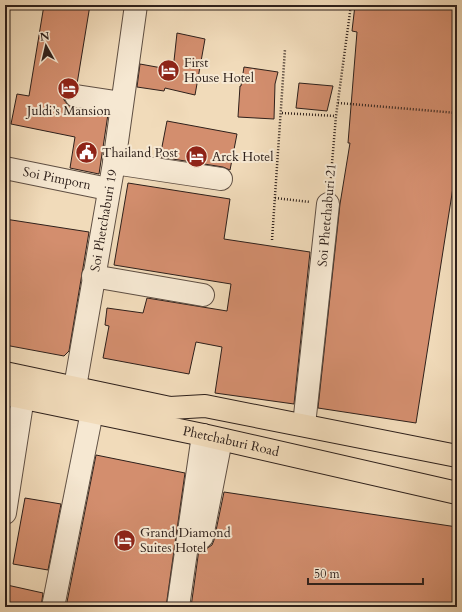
<svg xmlns="http://www.w3.org/2000/svg" width="462" height="612" viewBox="0 0 462 612" font-family="Cardo,serif">
<style>
.building{fill:#d38e6e;stroke:#2e201b}
.lines{fill:none;stroke-linecap:round;stroke-linejoin:round}
.minor-casing{stroke:#5f4f43;stroke-width:24}
.major-casing{stroke:#2e201b;stroke-width:24}
.path{stroke:#2e201b;stroke-width:2.5;stroke-dasharray:1 2;stroke-linecap:butt}
.minor{stroke:#f6e8d2;stroke-width:22}
.major{stroke:#f1dbba;stroke-width:22}
.labels{text-anchor:middle;dominant-baseline:central;stroke-width:4;stroke-linejoin:round;paint-order:stroke}
.poi-label{font-size:13px;fill:#2e201b;stroke:#f6e8d2;text-anchor:start}
.street-label{font-size:13px;fill:#2e201b;stroke:#f6e8d2}
</style>
<rect width="100%" height="100%" fill="#f1dbba"/>
<filter id="stains"><feTurbulence type="fractalNoise" baseFrequency=".005" numOctaves="4"/><feColorMatrix values="0 0 0 0 .2 0 0 0 0 .09 0 0 0 0 .02 0 0 0 .5 -.17"/></filter>
<radialGradient id="worn" r=".72"><stop offset=".6" stop-color="#630" stop-opacity="0"/><stop offset="1" stop-color="#630" stop-opacity=".3"/></radialGradient>
<path class="building" d="M 44,5 L 90,5 L 77,84 L 72,84 L 67,88 L 64,95 L 64,100 L 68,105 L 74,108 L 108,114 L 99,174 L 70,168 L 75,137 L 11,124 L 17,94 L 29,96 Z
M 355,5 L 405,5 L 430,8 L 430,5 L 457,5 L 457,162 L 416,423 L 318,408 L 340,204 L 350,143 L 348,143 L 357,32 L 352,31 Z
M 177,33 L 205,39 L 195,95 L 165,88 L 164,91 L 137,87 L 140,64 L 173,70 Z
M 244,67 L 278,72 L 275,84 L 274,119 L 238,117 L 240,86 L 241,86 Z
M 299,83 L 333,86 L 327,111 L 296,108 Z
M 167,121 L 237,134 L 230,170 L 223,167 L 160,157 Z
M 128,183 L 230,199 L 224,239 L 310,252 L 294,404 L 215,393 L 222,347 L 196,342 L 189,374 L 103,358 L 109,326 L 105,325 L 107,308 L 143,313 L 147,298 L 227,311 L 231,284 L 114,265 Z
M 5,219 L 89,232 L 69,351 L 64,356 L 5,345 Z
M 96,455 L 185,473 L 166,607 L 66,607 Z
M 224,492 L 457,527 L 457,607 L 191,607 L 199,549 L 206,549 L 212,545 L 214,540 Z
M 25,498 L 61,504 L 48,570 L 13,564 Z
M 7,585 L 43,593 L 41,607 L 5,607 Z"/>
<g class="lines">
<defs>
<g id="minor">
<path d="M 76,96 L 122,103"/>
<path d="M 114,163 L 221,179"/>
<path id="s1" d="M 5,168 L 108,189"/>
<path d="M 93,276 L 203,295"/>
<path id="s2" d="M 75,387 L 114,163 L 136,5"/>
<path d="M 304,425 L 328,204"/>
<path d="M 5,513 L 23,397"/>
<path d="M 202,537 L 221,440"/>
<path d="M 53,607 L 92,412"/>
<path d="M 178,607 L 203,435"/>
</g>
<g id="major">
<path d="M 5,373 L 170,408 L 205,406 L 457,456"/>
<path id="s3" d="M 5,394 L 203,435 L 457,493"/>
</g>
</defs>
<use href="#minor" class="minor-casing"/>
<use href="#major" class="major-casing"/>
<path class="path" d="M 338,103 L 457,113
M 282,113 L 336,116
M 330,187 L 336,116 L 351,5
M 275,198 L 310,202
M 272,240 L 285,49"/>
<use href="#minor" class="minor"/>
<use href="#major" class="major"/>
</g>
<defs>
<symbol id="hotel-disc" viewBox="-11 -11 22 22"><circle r="9.5" fill="#8f2418" stroke="#f6e8d2"/><path d="M-6-4.5h1.5V1H6V5H4.5V3h-9V5H-6ZM-4 0a1.8 1.8 0 1 1 3.6 0ZM.5 0V-2.5h3Q6-2.5 6 0Z" fill="#fff"/></symbol>
<symbol id="civic-disc" viewBox="-11 -11 22 22"><circle r="9.5" fill="#8f2418" stroke="#f6e8d2"/><path d="M-.6-6.5H3V-4.5H.6V-3L4-1V1h2V6H-6V1h2V-1L-.6-3ZM-1.2 2.5V6h2.4V2.5Z" fill="#fff"/></symbol>
</defs>
<g fill-rule="evenodd">
<use href="#hotel-disc" x="156" y="58" width="25" height="25"/>
<use href="#hotel-disc" x="56" y="76" width="25" height="25"/>
<use href="#civic-disc" x="74" y="140" width="25" height="25"/>
<use href="#hotel-disc" x="184" y="144" width="25" height="25"/>
<use href="#hotel-disc" x="112" y="528" width="25" height="25"/>
</g>
<g class="labels">
<g class="poi-label">
<text x="184" y="63">First<tspan x="184" dy="15">House Hotel</tspan></text>
<text x="69" y="111" text-anchor="middle">Juldi’s Mansion</text>
<text x="102" y="153">Thailand Post</text>
<text x="212" y="157">Arck Hotel</text>
<text x="140" y="533">Grand Diamond<tspan x="140" dy="15">Suites Hotel</tspan></text>
</g>
<g class="street-label">
<text stroke="none"><textPath href="#s1" startOffset="53">Soi Pimporn</textPath></text>
<text transform="translate(327 215) rotate(-85)">Soi Phetchaburi 21</text>
<text stroke="none"><textPath href="#s2" startOffset="169">Soi Phetchaburi 19</textPath></text>
<text stroke="none"><textPath href="#s3" startOffset="231">Phetchaburi Road</textPath></text>
</g>
</g>
<rect width="462" height="612" fill="none" stroke="#f1dbba" stroke-width="20"/>
<rect x="6" y="6" width="450" height="600" fill="none" stroke="#2e201b" stroke-width="2"/>
<rect x="10" y="10" width="442" height="592" fill="none" stroke="#2e201b"/>
<g transform="translate(46 46) rotate(352)" stroke="#f6e8d2" stroke-width="3" paint-order="stroke">
<path d="M0-3L7 15L0 10L-7 15Z" fill="#2e201b"/>
<text y="-6" font-size="11" font-weight="bold" text-anchor="middle" fill="#2e201b">N</text>
</g>
<path d="M308 578v6h115v-6" fill="none" stroke="#2e201b" stroke-width="2"/>
<text x="314" y="578" font-size="12" fill="#2e201b" stroke="#f6e8d2" stroke-width="3" paint-order="stroke">50 m</text>
<rect width="100%" height="100%" filter="url(#stains)"/>
<rect width="100%" height="100%" fill="url(#worn)"/>
</svg>
